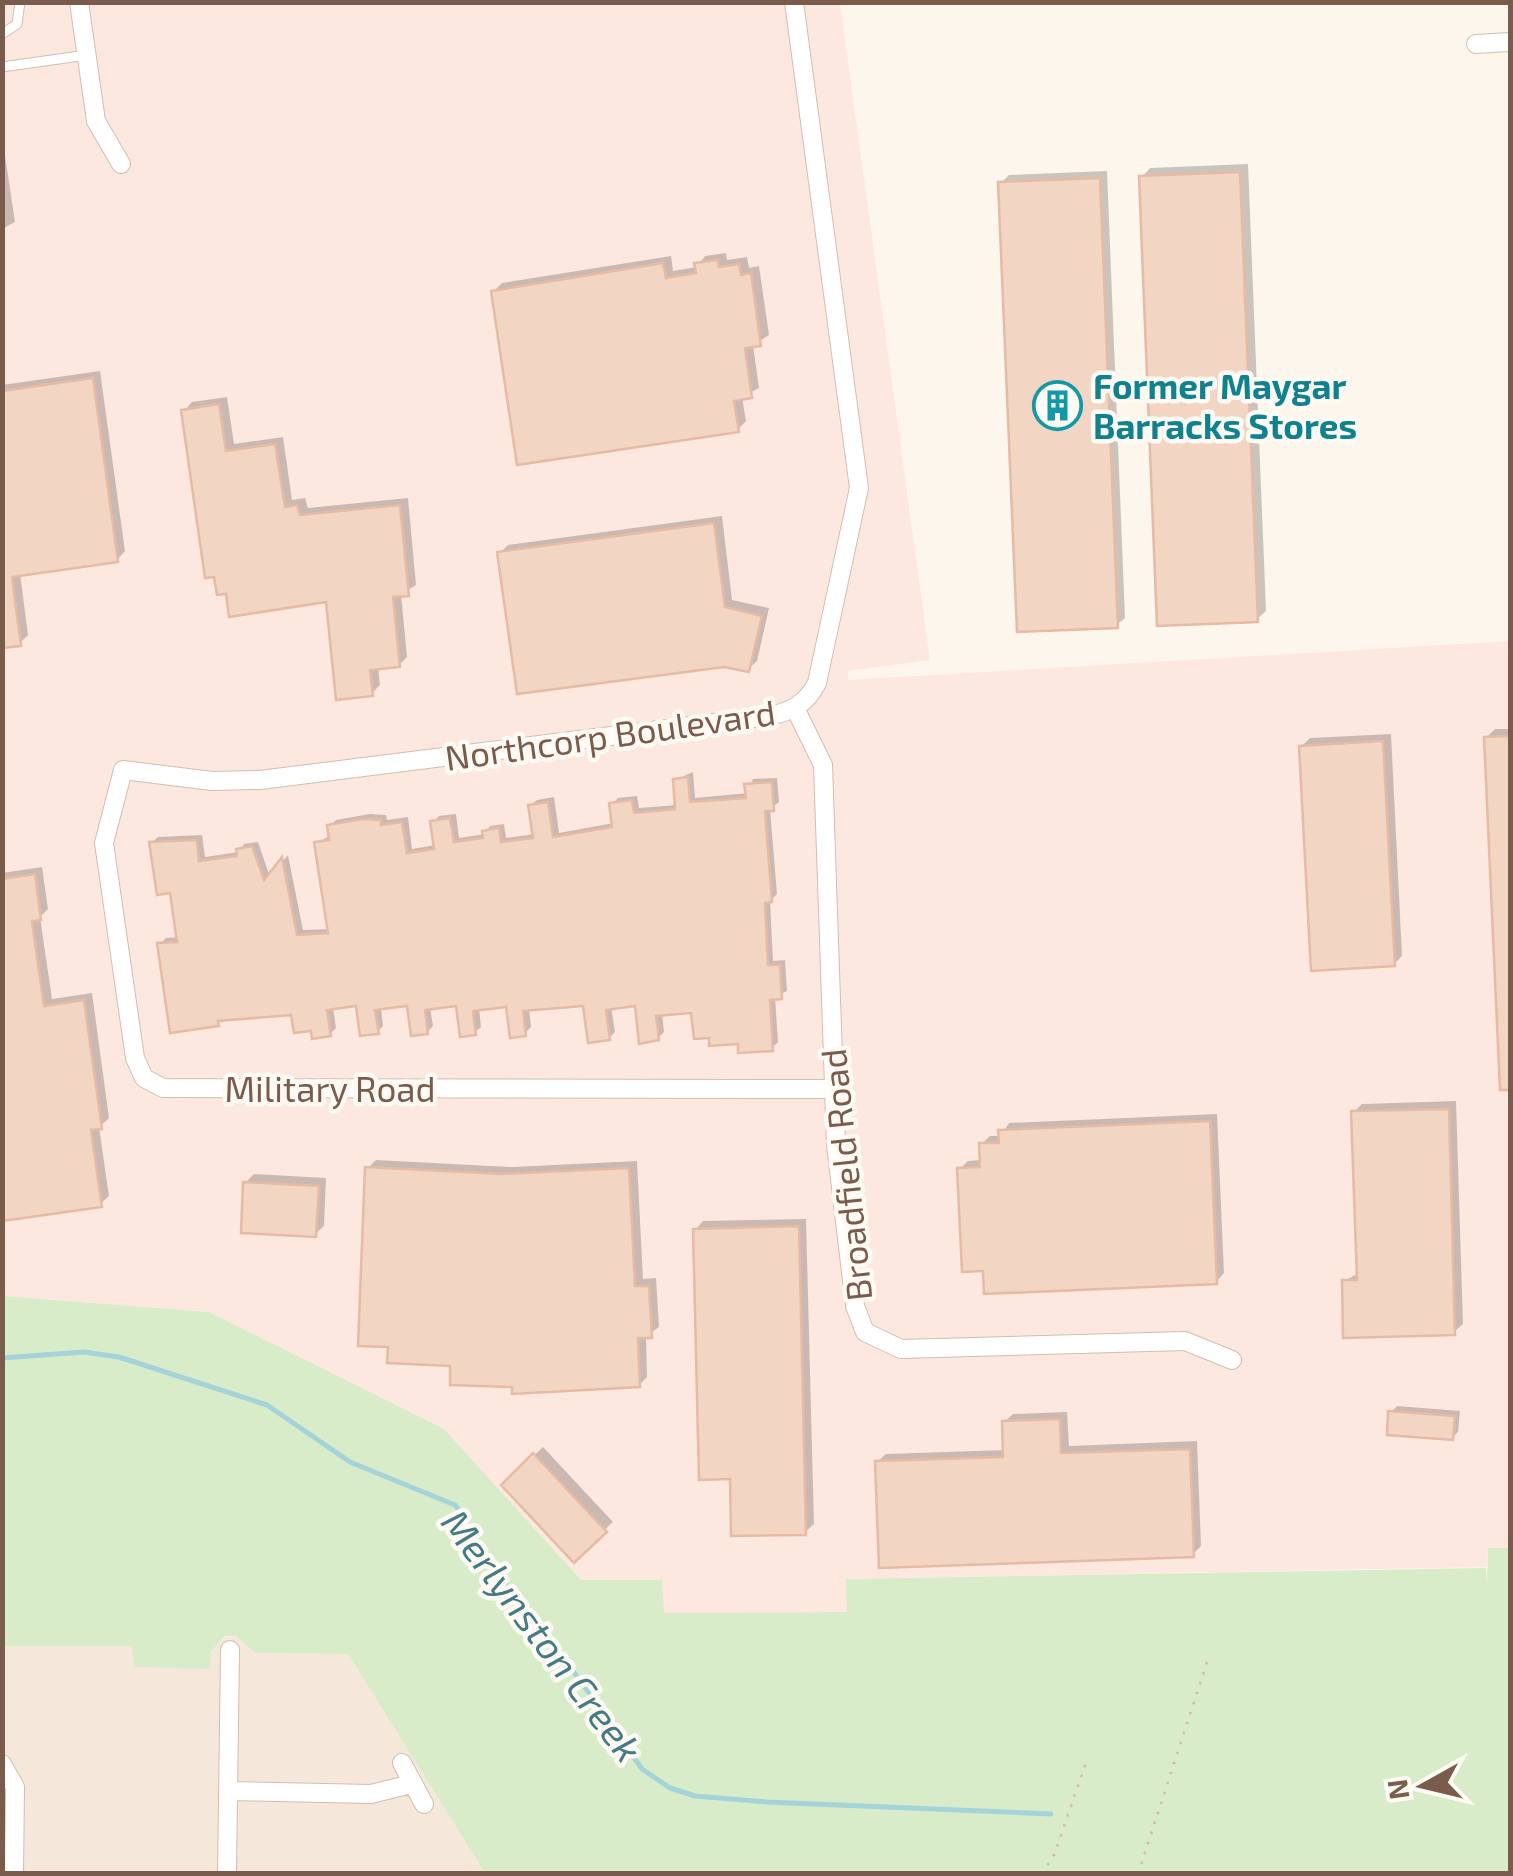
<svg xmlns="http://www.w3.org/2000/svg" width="1513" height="1876" viewBox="0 0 1513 1876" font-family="'Exo 2',sans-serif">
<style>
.residential{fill:#f5e8da}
.commercial{fill:#fde8e0}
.green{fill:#d8ecc9}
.shadow{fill:#0003}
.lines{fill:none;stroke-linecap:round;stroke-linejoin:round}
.stream{stroke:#a5d3da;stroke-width:5}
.building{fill:#f3d5c3;stroke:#e6bba3;stroke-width:2.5}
.lane-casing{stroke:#d1beb0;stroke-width:11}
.street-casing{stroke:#d1beb0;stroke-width:20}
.path{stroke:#d9b8a5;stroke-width:2.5;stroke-dasharray:2.5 8;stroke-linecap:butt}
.lane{stroke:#fff;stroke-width:9}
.street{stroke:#fff;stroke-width:18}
.labels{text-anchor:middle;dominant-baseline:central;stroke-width:9;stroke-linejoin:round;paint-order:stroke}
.culture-label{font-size:35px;font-weight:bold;fill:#0d838f;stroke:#fffaf3;text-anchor:start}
.street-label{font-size:35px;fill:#7a5c4d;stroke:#fffaf3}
.water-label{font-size:38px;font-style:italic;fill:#437c86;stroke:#fffaf3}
</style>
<rect width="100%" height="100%" fill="#fdf6ec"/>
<path class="residential" d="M 236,1636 L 255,1653 L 348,1654 L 485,1873 L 3,1874 L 3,1646 L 133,1646 L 209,1669 L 211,1652 L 225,1637 Z"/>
<path class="commercial" d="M 2,3 L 840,3 L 930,660 L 848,671 L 848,680 L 1510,641 L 1510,1548 L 1488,1549 L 1486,1567 L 847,1579 L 848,1612 L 663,1613 L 661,1580 L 581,1580 L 444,1429 L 209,1312 L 3,1296 Z"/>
<path class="green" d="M 3,1296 L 209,1312 L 444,1429 L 581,1580 L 662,1580 L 664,1613 L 847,1612 L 846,1579 L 1486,1568 L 1487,1585 L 1488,1548 L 1510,1548 L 1510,1873 L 485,1873 L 348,1654 L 255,1653 L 236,1636 L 225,1636 L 211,1652 L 210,1669 L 134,1667 L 132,1646 L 3,1646 Z"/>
<path class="shadow" d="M 3,142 L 15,222 L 2,229 L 2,142 Z
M 1248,164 L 1266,611 L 1257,619 L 1142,177 L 1150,168 Z
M 1107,171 L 1125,618 L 1116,626 L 1001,183 L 1009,175 Z
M 726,253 L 727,260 L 747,257 L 749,268 L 759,266 L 769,335 L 753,345 L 759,388 L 742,397 L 746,421 L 737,430 L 494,291 L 502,283 L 671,256 L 673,271 L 697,267 L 705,256 Z
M 100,371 L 125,551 L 117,560 L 20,573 L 28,635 L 20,643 L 2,646 L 2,385 Z
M 227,397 L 234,444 L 283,437 L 292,500 L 305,498 L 308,508 L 408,498 L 416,585 L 401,594 L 407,657 L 399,665 L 378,667 L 380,685 L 372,693 L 329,600 L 184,411 L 192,402 Z
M 722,516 L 732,600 L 769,608 L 757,661 L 748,669 L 500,553 L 508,545 Z
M 1495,729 L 1510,729 L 1510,1071 L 1501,1072 L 1486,738 Z
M 1391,734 L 1402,956 L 1394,964 L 1302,746 L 1310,738 Z
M 693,772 L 695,798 L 748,793 L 753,779 L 777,778 L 779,802 L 770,809 L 777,894 L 770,901 L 773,961 L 785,960 L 787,991 L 775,997 L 778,1042 L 772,1048 L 711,1035 L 694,1010 L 662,1013 L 664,1032 L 658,1038 L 637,1003 L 611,1007 L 615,1032 L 609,1038 L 585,1003 L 529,1008 L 531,1027 L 525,1033 L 508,1004 L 479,1008 L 481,1027 L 475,1032 L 458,1004 L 430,1007 L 433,1026 L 427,1032 L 409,1003 L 381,1007 L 383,1026 L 377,1032 L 358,1003 L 333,1007 L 336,1028 L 330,1034 L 313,1028 L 293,1012 L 224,1018 L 217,1024 L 160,944 L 166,938 L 179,937 L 172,890 L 152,842 L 158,837 L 202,835 L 205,857 L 239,852 L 244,844 L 258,842 L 270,877 L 288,855 L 303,930 L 330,929 L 317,843 L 331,835 L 330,826 L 336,820 L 370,814 L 386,815 L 387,820 L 408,817 L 412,849 L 436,845 L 433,822 L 439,816 L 456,814 L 459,838 L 485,834 L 490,826 L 504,824 L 506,838 L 535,834 L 531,805 L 537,800 L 554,797 L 559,833 L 614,823 L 612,804 L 618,798 L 637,796 L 639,808 L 677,805 L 675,780 Z
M 42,867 L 48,909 L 40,917 L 52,999 L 92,993 L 109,1118 L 99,1127 L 109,1196 L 100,1204 L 2,1218 L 2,873 Z
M 1456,1101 L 1463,1324 L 1454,1332 L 1344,1281 L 1359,1273 L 1354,1112 L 1362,1104 Z
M 1217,1114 L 1224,1273 L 1216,1282 L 985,1269 L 960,1169 L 968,1161 L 982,1160 L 982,1144 L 990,1136 L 1001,1136 L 1009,1123 Z
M 376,1160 L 512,1167 L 637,1161 L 643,1279 L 656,1278 L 659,1327 L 646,1336 L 647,1377 L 639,1385 L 514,1385 L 453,1363 L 368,1168 Z
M 254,1174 L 326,1178 L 324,1226 L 315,1234 L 245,1183 Z
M 806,1219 L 814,1524 L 805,1532 L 732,1477 L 695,1230 L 703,1221 Z
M 1397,1406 L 1460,1411 L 1458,1432 L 1452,1438 L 1391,1412 Z
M 1067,1412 L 1069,1446 L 1197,1441 L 1201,1546 L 1193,1554 L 877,1462 L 886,1454 L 1006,1450 L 1004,1422 L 1013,1414 Z
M 543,1447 L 613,1522 L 574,1559 L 504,1485 Z"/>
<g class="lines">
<path class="stream" d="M 2,1358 L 84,1352 L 119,1357 L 267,1405 L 350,1462 L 455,1505 L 462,1514 L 463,1529 L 580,1680 L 642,1769 L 670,1788 L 695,1796 L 766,1802 L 1051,1814"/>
</g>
<path class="building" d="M 1240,172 L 1258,622 L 1157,626 L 1139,176 Z
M 1100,178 L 1118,628 L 1017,632 L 998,182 Z
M 718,260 L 719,267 L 739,264 L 741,275 L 751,273 L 761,346 L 745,348 L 752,398 L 734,401 L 739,432 L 517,465 L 491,291 L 663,263 L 666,278 L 696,273 L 694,263 Z
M 93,378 L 118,562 L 12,577 L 21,646 L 2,648 L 2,391 Z
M 219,404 L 226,451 L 275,444 L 285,507 L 297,505 L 300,515 L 400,505 L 409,596 L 393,597 L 400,667 L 370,670 L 373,696 L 336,700 L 326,602 L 229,617 L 226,594 L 217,595 L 214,577 L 205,578 L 181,410 Z
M 714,523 L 725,607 L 762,616 L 749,672 L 724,667 L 517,694 L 497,552 Z
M 1510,736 L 1510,1090 L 1500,1090 L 1484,737 Z
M 1383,741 L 1395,966 L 1311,971 L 1299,746 Z
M 688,777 L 690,802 L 746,798 L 744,784 L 772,782 L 774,811 L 765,811 L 772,902 L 765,903 L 768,965 L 780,965 L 782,999 L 770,1000 L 773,1051 L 738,1053 L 738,1044 L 709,1046 L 709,1038 L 694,1039 L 691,1013 L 656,1016 L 659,1040 L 639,1044 L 635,1006 L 606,1010 L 610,1040 L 588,1043 L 583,1006 L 523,1011 L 526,1036 L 510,1038 L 506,1007 L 473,1011 L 476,1035 L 460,1037 L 456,1006 L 425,1010 L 428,1034 L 411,1036 L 407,1006 L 375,1010 L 379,1034 L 360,1036 L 356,1006 L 327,1010 L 331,1036 L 312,1039 L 311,1031 L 294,1033 L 291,1015 L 218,1021 L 219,1026 L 170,1033 L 157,943 L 177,942 L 170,893 L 157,895 L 149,842 L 197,840 L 199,861 L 237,856 L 236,849 L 252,846 L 264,880 L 282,857 L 297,935 L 328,933 L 314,842 L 329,840 L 327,825 L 363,819 L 381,820 L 381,825 L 402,822 L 407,853 L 434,849 L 430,821 L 450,818 L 454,842 L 483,838 L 482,831 L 499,828 L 501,842 L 533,838 L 528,805 L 548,802 L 553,837 L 612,827 L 609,803 L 632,800 L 634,813 L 675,809 L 673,779 Z
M 35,874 L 41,920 L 32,921 L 44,1006 L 84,1000 L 102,1129 L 91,1130 L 102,1207 L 2,1221 L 2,879 Z
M 1449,1109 L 1455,1335 L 1343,1338 L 1342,1280 L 1357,1280 L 1351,1111 Z
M 1210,1121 L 1217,1284 L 984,1294 L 983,1271 L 962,1272 L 957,1168 L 980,1167 L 979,1143 L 999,1143 L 998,1130 Z
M 365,1167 L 502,1174 L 629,1168 L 635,1286 L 649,1286 L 652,1338 L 638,1338 L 640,1387 L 512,1394 L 512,1387 L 450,1385 L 450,1366 L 387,1363 L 388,1347 L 358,1346 Z
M 243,1182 L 319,1186 L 316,1237 L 241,1233 Z
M 799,1226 L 806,1535 L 731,1536 L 730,1479 L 699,1480 L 693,1229 Z
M 1388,1411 L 1455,1416 L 1453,1440 L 1387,1435 Z
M 1060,1419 L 1061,1453 L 1190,1449 L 1194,1557 L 879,1568 L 875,1461 L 1003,1457 L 1002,1421 Z
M 533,1453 L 607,1532 L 574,1563 L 501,1485 Z"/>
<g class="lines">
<defs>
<path id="lane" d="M 2,34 L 17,24 L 20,2
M 2,67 L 87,55"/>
<path id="street" d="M 79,2 L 96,121 L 121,164
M 794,2 L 859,488 L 817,683 C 806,704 792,711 770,716 L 260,780 L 212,781 L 123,770 L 104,843 L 135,1058 L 144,1078 L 163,1088 L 833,1089
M 1476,44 L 1510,42
M 795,708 L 823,765 L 836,1145 L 855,1306 L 865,1332 L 901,1349 L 1185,1341 L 1232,1360
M 402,1763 L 424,1804
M 2,1764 L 15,1787 L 14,1874
M 228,1791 L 371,1794 L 411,1784
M 227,1874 L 230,1650"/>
</defs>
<use href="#lane" class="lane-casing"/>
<use href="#street" class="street-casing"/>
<path class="path" d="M 1042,1874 L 1054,1855 L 1086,1763
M 1138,1874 L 1209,1656"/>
<use href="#lane" class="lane"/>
<use href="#street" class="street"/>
</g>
<defs>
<symbol id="building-ring" viewBox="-11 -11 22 22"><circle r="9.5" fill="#fffaf3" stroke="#0f9aa8" stroke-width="1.5"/><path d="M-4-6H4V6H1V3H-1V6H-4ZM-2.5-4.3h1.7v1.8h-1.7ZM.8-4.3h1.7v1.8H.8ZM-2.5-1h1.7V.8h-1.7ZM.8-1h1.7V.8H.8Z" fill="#0f9aa8"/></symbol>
</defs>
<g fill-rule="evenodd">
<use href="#building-ring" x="1030" y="378" width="55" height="55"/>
</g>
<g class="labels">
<g class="culture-label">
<text x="1093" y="385">Former Maygar<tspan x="1093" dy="40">Barracks Stores</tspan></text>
</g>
<g class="street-label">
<text transform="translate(610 734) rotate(-8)">Northcorp Boulevard</text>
<text x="330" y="1088">Military Road</text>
<text transform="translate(845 1175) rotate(-96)">Broadfield Road</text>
</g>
<g class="water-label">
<text transform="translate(543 1635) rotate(53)">Merlynston Creek</text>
</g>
</g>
<rect width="1513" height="1876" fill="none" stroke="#7a5c4d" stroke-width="10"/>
<g transform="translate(1423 1786) rotate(262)" stroke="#fffaf3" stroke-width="8" paint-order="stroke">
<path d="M0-8L18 38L0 25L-18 38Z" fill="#7a5c4d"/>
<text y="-15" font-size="28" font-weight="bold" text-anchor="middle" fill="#7a5c4d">N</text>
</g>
</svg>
